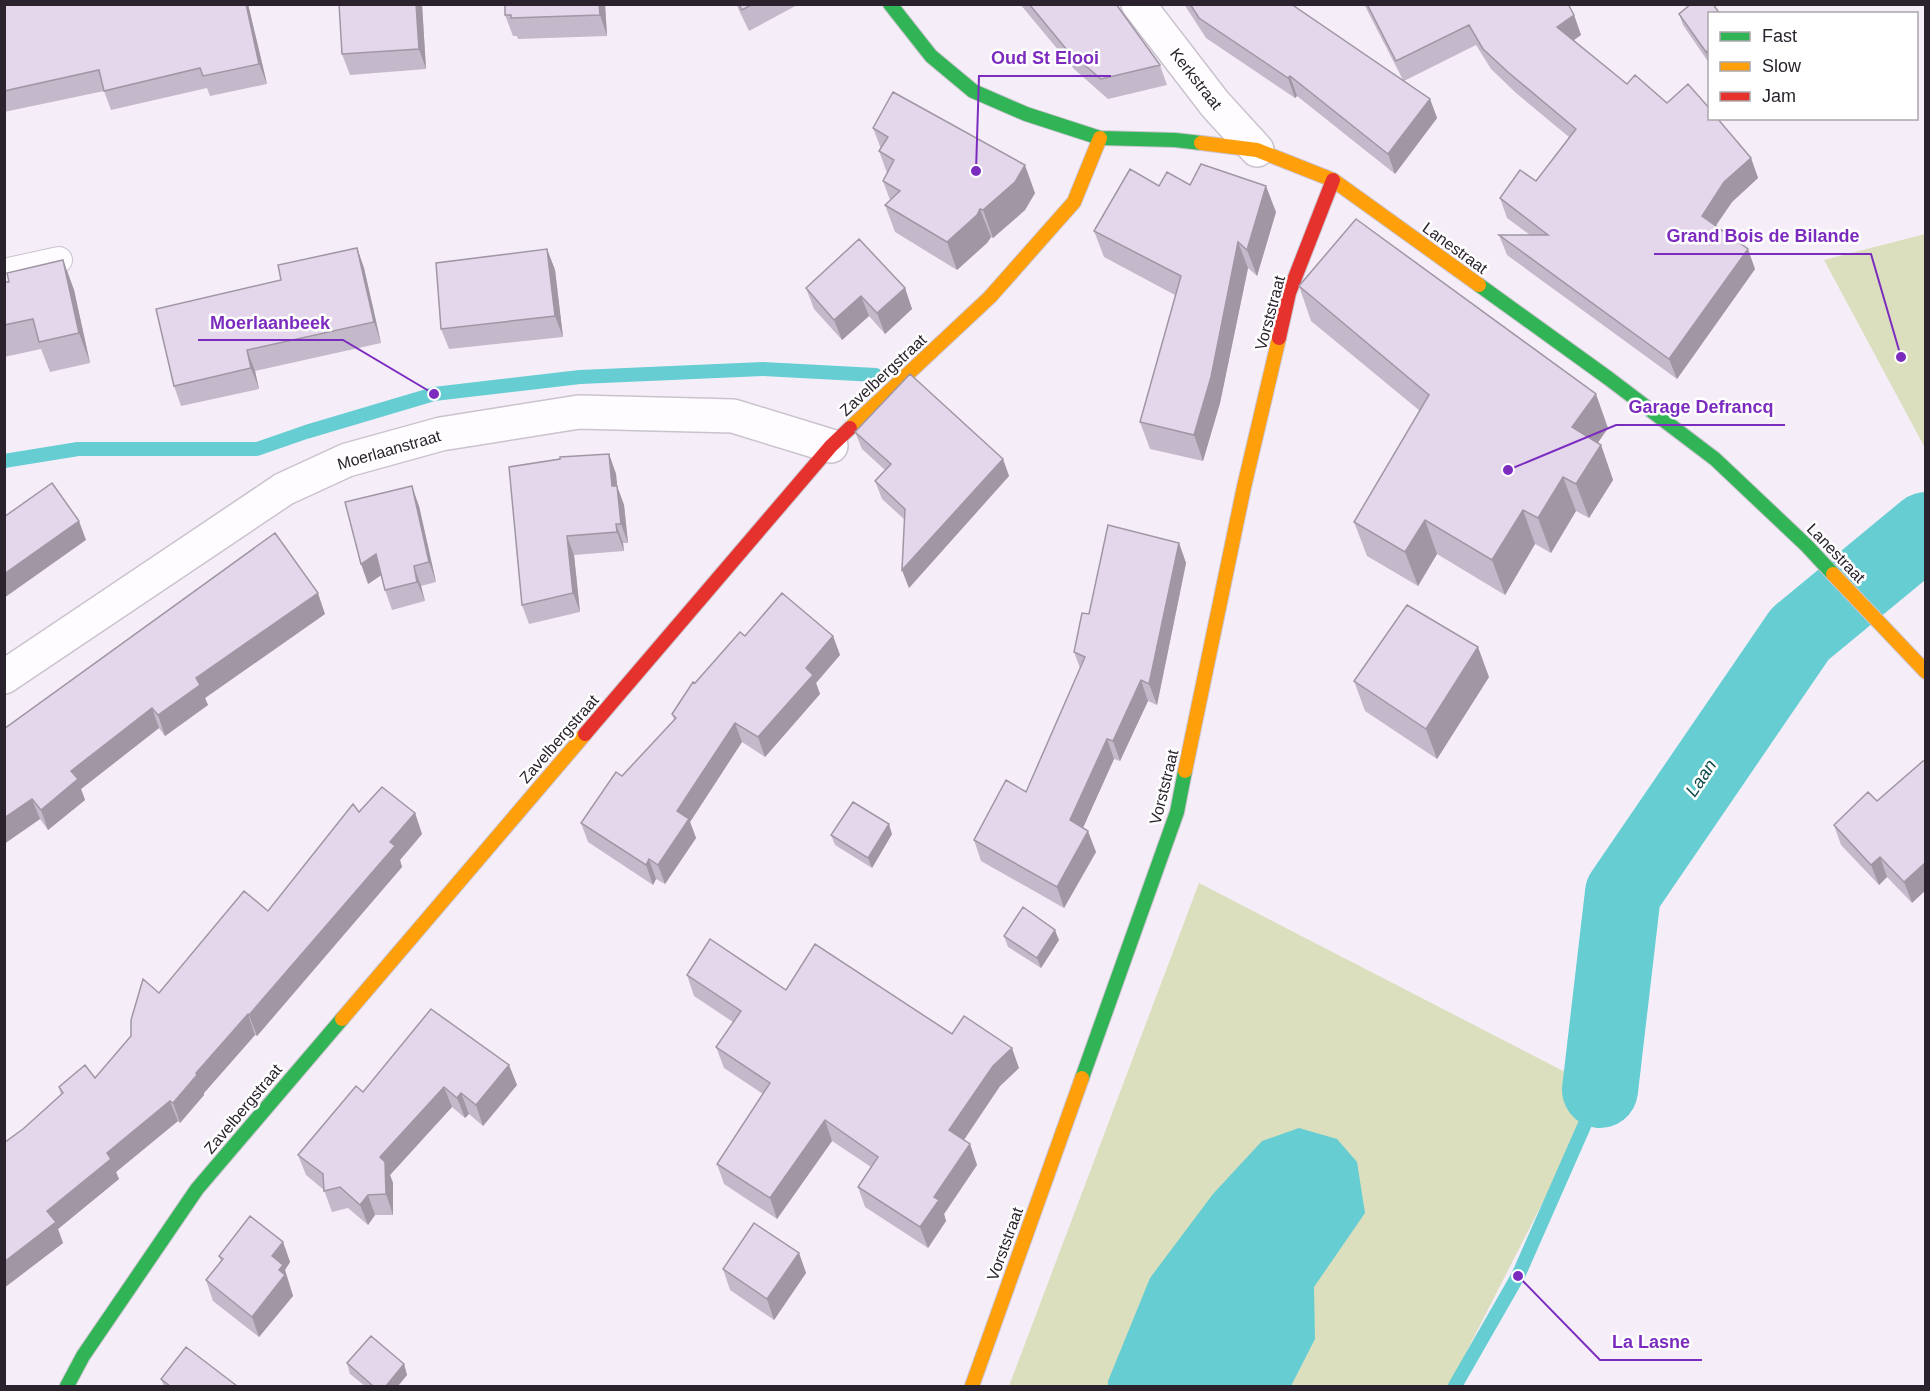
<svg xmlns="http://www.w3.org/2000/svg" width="1930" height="1391" viewBox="0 0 1930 1391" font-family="Arial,sans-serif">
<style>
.green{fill:#dcdfbe}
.water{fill:#66cdd2}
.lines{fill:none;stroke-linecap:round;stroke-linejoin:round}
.stream{stroke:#66cdd2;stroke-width:14}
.river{stroke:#66cdd2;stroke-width:76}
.lane-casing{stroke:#cac3ce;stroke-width:28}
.street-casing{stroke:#cac3ce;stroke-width:36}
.fast-casing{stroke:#cac3ce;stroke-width:16}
.slow-casing{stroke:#cac3ce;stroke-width:16}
.jam-casing{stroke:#cac3ce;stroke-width:16}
.lane{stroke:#fefcfe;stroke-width:26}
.street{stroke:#fefcfe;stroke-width:33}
.fast{stroke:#30b455;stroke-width:14}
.slow{stroke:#ff9f0a;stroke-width:14}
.jam{stroke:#e5322d;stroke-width:14}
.wall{fill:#c4b9ca}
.shaded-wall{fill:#a096a4}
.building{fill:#e4d7eb;stroke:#a096a4;stroke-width:1.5}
.labels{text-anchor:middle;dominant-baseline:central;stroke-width:5;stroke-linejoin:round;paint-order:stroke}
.street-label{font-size:16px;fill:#2a232e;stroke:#fff}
.water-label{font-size:18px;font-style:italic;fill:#0e4c4d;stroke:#fff}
.leader{fill:none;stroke:#7b2cbf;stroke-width:2}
.callout-dot{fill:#7b2cbf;stroke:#fff;stroke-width:2}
.callout-label{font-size:18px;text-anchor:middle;font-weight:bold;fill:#7b2cbf;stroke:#fff;stroke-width:5;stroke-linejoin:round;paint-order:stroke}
</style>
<rect width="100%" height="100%" fill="#f5eef9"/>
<path class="green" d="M 1925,234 L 1926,234 L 1925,448 L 1824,260 Z
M 1199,883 L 1600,1090 L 1449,1386 L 1009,1386 Z"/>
<path class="water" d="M 1299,1128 L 1337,1139 L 1357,1162 L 1365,1213 L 1314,1287 L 1315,1339 L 1291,1386 L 1108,1386 L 1108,1381 L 1150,1278 L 1213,1194 L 1262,1141 Z"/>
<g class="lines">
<path class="stream" d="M 4,461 L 78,449 L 257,449 L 306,432 L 434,394 L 580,377 L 763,369 L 876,375
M 1455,1386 L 1518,1276 L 1600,1090"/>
<path class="river" d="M 1600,1090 L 1623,893 L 1800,634 L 1926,530"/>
<defs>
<path id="lane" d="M 4,272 L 59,260"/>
<path id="street" d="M 1138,4 L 1215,104 L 1257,150
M 4,677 L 284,489 L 347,460 L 441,434 L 579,412 L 733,416 L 831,446"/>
<path id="fast" d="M 890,4 L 931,56 L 973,91 L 1026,114 L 1100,138 L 1175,140 L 1201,143
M 1479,285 L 1608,378 L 1715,459 L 1807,546 L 1833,574
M 1082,1078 L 1177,812 L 1185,771
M 67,1386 L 83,1356 L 197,1189 L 342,1019"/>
<path id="slow" d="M 1201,143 L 1257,150 L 1333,180 L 1479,285
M 850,428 L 990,297 L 1074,202 L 1100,138
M 1833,574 L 1926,672
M 1185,771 L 1244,487 L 1279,338
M 342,1019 L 585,734
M 972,1386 L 1082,1078"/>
<path id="jam" d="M 1279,338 L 1289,293 L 1333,180
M 585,734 L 831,446 L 850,428"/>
</defs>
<use href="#lane" class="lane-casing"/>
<use href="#street" class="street-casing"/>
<use href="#fast" class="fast-casing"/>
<use href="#slow" class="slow-casing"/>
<use href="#jam" class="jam-casing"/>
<use href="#lane" class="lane"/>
<use href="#street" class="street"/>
<use href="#fast" class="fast"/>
<use href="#slow" class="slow"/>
<use href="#jam" class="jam"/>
</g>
<path class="wall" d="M 4,4 L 248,4 L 267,84 L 210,96 L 207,88 L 111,110 L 104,91 L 4,112 Z
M 422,4 L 426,69 L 350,75 L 342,54 Z
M 505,4 L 605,4 L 607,36 L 518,39 L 517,36 L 513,36 L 505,15 Z
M 736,4 L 799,4 L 749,31 Z
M 1020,4 L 1116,4 L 1160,65 L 1167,85 L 1108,99 L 1074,69 Z
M 1184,4 L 1291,4 L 1403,80 L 1364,4 L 1568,4 L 1574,15 L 1581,35 L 1574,40 L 1627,84 L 1667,103 L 1751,158 L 1758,178 L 1732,202 L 1716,226 L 1755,269 L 1677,379 L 1507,255 L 1499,235 L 1530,235 L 1507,218 L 1500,198 L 1536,181 L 1569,137 L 1516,93 L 1491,69 L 1476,45 L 1404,81 L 1430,99 L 1437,118 L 1395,174 L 1297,96 L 1295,98 L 1206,38 Z
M 1679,14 L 1720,14 L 1709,63 L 1683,25 Z
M 873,128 L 1035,193 L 1025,210 L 993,238 L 991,237 L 987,243 L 957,270 L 895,232 L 885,205 L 890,200 L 883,181 L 887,173 L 879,151 L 881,149 Z
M 1190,185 L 1276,212 L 1257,276 L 1248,268 L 1220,403 L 1203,461 L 1150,449 L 1140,422 L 1175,295 L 1104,257 L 1094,231 L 1159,186 Z
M 357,248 L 364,268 L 381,343 L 255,371 L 259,389 L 181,406 L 174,386 L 281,280 Z
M 547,249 L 555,270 L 563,337 L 449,349 L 441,329 Z
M 63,260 L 74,290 L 90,363 L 50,372 L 41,349 L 4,357 L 4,282 Z
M 1299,286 L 1608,428 L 1597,443 L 1601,445 L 1613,480 L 1589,518 L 1576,511 L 1551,553 L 1535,544 L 1505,595 L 1437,554 L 1418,586 L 1367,556 L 1354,522 L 1420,411 L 1311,321 Z
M 806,288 L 905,288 L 912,309 L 885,334 L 869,316 L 842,340 L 814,309 Z
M 855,432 L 1003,459 L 1009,476 L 909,588 L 902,570 L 905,520 L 882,499 L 875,481 L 885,470 L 862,449 Z
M 609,454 L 616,474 L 617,486 L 624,505 L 628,543 L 623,543 L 624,551 L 574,555 L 580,612 L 529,624 L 522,605 Z
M 419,506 L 436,582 L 421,586 L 425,601 L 392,610 L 385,590 L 381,575 L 368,584 Z
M 1179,543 L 1186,563 L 1157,705 L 1148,701 L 1120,761 L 1114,759 L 1083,828 L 1096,852 L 1064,908 L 981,861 L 974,840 L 1026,792 L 1080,668 L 1074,652 L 1089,614 Z
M 325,614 L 205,698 L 208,705 L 165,736 L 159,728 L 81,789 L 85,800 L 48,830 L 40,819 L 4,844 L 4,729 Z
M 745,636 L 833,636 L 840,655 L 816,683 L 820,694 L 765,757 L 742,742 L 690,822 L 696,838 L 665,884 L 656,879 L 653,885 L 588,842 L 581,823 L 622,776 L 674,720 L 672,714 L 695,683 Z
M 1489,677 L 1437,759 L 1365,711 L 1354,681 Z
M 1877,801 L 1912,903 L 1887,877 L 1879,885 L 1841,845 L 1834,825 Z
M 359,812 L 415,813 L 422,834 L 400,860 L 402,867 L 257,1036 L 255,1035 L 204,1093 L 204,1095 L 180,1123 L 178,1121 L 116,1172 L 119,1179 L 58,1229 L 63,1243 L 4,1288 L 4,1143 L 23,1129 L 61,1094 L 59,1087 L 95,1078 L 131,1036 L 159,993 L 268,911 Z
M 892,834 L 872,868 L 835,845 L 831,835 Z
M 1004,936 L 1059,940 L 1041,968 L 1008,947 Z
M 687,975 L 786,990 L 952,1034 L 1019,1068 L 1000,1086 L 964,1140 L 970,1144 L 977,1165 L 944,1214 L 946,1221 L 928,1248 L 865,1207 L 858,1187 L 871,1167 L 832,1141 L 777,1219 L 724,1184 L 717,1164 L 763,1094 L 724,1068 L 716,1047 L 733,1022 L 694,996 Z
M 509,1065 L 517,1085 L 483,1126 L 469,1114 L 465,1118 L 452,1107 L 390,1175 L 393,1183 L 393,1215 L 375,1215 L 368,1225 L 348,1208 L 332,1212 L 324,1190 L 306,1175 L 298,1155 L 363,1092 Z
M 283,1242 L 290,1262 L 285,1270 L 293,1296 L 259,1337 L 213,1301 L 206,1280 L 221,1261 L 219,1256 Z
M 799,1253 L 806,1273 L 774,1320 L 730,1290 L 723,1269 Z
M 347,1363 L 404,1364 L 407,1375 L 398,1386 L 365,1386 L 350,1374 Z
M 161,1379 L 237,1386 L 164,1386 Z"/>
<path class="shaded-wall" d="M 246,4 L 248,4 L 267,84 L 259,64 Z
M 416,4 L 422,4 L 426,69 L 419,49 Z
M 599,4 L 605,4 L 607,36 L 600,15 Z
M 1574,15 L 1581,35 L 1564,47 L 1557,27 Z
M 1710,49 L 1709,63 L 1706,52 Z
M 1290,76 L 1297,96 L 1295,98 L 1288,78 Z
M 1430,99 L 1437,118 L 1395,174 L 1388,154 Z
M 1751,158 L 1758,178 L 1732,202 L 1709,235 L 1702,216 L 1724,182 Z
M 1025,165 L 1035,193 L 1025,210 L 993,238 L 983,210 Z
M 1266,186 L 1276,212 L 1257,276 L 1247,250 Z
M 980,209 L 991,237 L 987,243 L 957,270 L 947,242 Z
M 1238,242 L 1248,268 L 1220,403 L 1203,461 L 1194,435 Z
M 357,248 L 364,268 L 381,343 L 374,322 Z
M 547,249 L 555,270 L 563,337 L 555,316 Z
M 1748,249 L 1755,269 L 1677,379 L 1669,359 Z
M 63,260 L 74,290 L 90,363 L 79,333 Z
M 905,288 L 912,309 L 885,334 L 877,313 Z
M 861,296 L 869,316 L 842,340 L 834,320 Z
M 247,350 L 255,371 L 259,389 L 251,368 Z
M 1596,394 L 1608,428 L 1585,462 L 1572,427 Z
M 1601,445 L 1613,480 L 1589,518 L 1576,484 Z
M 609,454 L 616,474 L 619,505 L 612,486 Z
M 1003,459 L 1009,476 L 909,588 L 902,570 Z
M 1563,477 L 1576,511 L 1551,553 L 1538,518 Z
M 412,486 L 419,506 L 436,582 L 429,562 Z
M 617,486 L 624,505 L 628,543 L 621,524 Z
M 1523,510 L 1535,544 L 1505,595 L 1492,560 Z
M 1425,520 L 1437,554 L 1418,586 L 1405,552 Z
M 79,521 L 86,540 L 4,598 L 4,574 Z
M 616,524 L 623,543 L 624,551 L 617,532 Z
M 567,536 L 574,555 L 580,612 L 573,593 Z
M 1179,543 L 1186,563 L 1157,705 L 1149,684 Z
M 376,554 L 383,574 L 368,584 L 361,564 Z
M 414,566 L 421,586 L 425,601 L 417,582 Z
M 318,593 L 325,614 L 205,698 L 208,705 L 165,736 L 158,715 L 196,678 Z
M 833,636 L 840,655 L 816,683 L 820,694 L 765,757 L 758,737 L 806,668 Z
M 1478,647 L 1489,677 L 1437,759 L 1426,729 Z
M 1141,680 L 1148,701 L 1120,761 L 1113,741 Z
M 152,708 L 159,728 L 81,789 L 85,800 L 48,830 L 41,810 L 71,771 Z
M 735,723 L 742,742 L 690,822 L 696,838 L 665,884 L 658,865 L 677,811 Z
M 1107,739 L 1114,759 L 1077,841 L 1070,820 Z
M 32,799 L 40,819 L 4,844 L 4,818 Z
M 415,813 L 422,834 L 400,860 L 402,867 L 257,1036 L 249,1015 L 390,842 Z
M 889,824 L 892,834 L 872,868 L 868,858 Z
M 1088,831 L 1096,852 L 1064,908 L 1057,887 Z
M 1880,857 L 1887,877 L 1879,885 L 1871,865 Z
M 649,859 L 656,879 L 653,885 L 646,865 Z
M 1926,862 L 1926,890 L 1912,903 L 1904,882 Z
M 1055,930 L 1059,940 L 1041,968 L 1037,958 Z
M 248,1014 L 255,1035 L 204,1093 L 204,1095 L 180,1123 L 173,1103 L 196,1073 Z
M 1012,1048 L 1019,1068 L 1000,1086 L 957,1150 L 949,1130 L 993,1066 Z
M 509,1065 L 517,1085 L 483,1126 L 476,1105 Z
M 444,1087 L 452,1107 L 390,1175 L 393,1183 L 393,1215 L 386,1194 L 380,1157 Z
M 461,1093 L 469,1114 L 465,1118 L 457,1098 Z
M 170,1101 L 178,1121 L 116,1172 L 119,1179 L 58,1229 L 63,1243 L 4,1288 L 4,1262 L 47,1211 L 107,1153 Z
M 825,1120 L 832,1141 L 777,1219 L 770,1198 Z
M 970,1144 L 977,1165 L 944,1214 L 946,1221 L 928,1248 L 920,1227 L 934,1197 Z
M 368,1195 L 375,1215 L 368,1225 L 360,1205 Z
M 283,1242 L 290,1262 L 285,1270 L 293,1296 L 259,1337 L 252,1317 L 272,1256 Z
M 799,1253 L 806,1273 L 774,1320 L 767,1299 Z
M 404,1364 L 407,1375 L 398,1386 L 386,1386 Z"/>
<path class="building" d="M 4,4 L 35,4 L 35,5 L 38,4 L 246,4 L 259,64 L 203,76 L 200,68 L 104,91 L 99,70 L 4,91 Z
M 339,4 L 416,4 L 419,49 L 342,54 Z
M 505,4 L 599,4 L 600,15 L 511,18 L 511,15 L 505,15 Z
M 739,4 L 753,4 L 742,10 Z
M 1029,4 L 1116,4 L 1160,65 L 1101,79 L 1067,50 Z
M 1190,4 L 1291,4 L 1430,99 L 1388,154 L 1290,76 L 1288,78 L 1199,18 Z
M 1367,4 L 1568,4 L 1574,15 L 1557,27 L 1627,84 L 1635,75 L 1667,103 L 1688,84 L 1710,109 L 1710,118 L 1717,118 L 1751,158 L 1724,182 L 1702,216 L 1748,249 L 1669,359 L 1499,235 L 1548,235 L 1500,198 L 1520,170 L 1536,181 L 1576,129 L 1509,73 L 1483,49 L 1469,25 L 1396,61 Z
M 1691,4 L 1713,4 L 1720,14 L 1710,14 L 1710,49 L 1706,52 L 1679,14 Z
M 893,92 L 1025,165 L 1015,182 L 983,210 L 980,209 L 977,215 L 947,242 L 885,205 L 900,191 L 883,181 L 894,160 L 879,151 L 888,137 L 873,128 Z
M 1201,164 L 1266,186 L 1247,250 L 1238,242 L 1211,377 L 1194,435 L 1140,422 L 1181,276 L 1094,231 L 1130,169 L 1159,186 L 1167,172 L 1190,185 Z
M 1356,219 L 1596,394 L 1572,427 L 1601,445 L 1576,484 L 1563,477 L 1538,518 L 1523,510 L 1492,560 L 1425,520 L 1405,552 L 1354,522 L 1429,395 L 1299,286 Z
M 859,239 L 905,288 L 877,313 L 861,296 L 834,320 L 806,288 Z
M 357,248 L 374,322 L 247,350 L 251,368 L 174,386 L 156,309 L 281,280 L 278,265 Z
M 547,249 L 555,316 L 441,329 L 436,263 Z
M 63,260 L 79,333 L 39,342 L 33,319 L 4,325 L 4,282 L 9,282 L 7,273 Z
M 910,374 L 1003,459 L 902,570 L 905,509 L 875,481 L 891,464 L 855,432 Z
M 609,454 L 612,486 L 617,486 L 621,524 L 616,524 L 617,532 L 567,536 L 573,593 L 522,605 L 509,467 L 560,459 L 560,457 Z
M 52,483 L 79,521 L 4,574 L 4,517 Z
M 412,486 L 429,562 L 414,566 L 417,582 L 385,590 L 376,554 L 361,564 L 345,502 Z
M 1108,525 L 1179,543 L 1149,684 L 1141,680 L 1113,741 L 1107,739 L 1070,820 L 1088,831 L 1057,887 L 974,840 L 1006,780 L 1026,792 L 1085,657 L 1074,652 L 1082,613 L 1089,614 Z
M 275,533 L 318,593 L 196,678 L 200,685 L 158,715 L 152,708 L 71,771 L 78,779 L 41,810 L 32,799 L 4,818 L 4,729 Z
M 782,593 L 833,636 L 806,668 L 813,675 L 758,737 L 735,723 L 677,811 L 689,819 L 658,865 L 649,859 L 646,865 L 581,823 L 616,772 L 622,776 L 676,718 L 672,714 L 693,682 L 695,683 L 740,632 L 745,636 Z
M 1407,605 L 1478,647 L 1426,729 L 1354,681 Z
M 1923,761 L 1926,761 L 1926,862 L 1904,882 L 1880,857 L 1871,865 L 1834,825 L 1868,792 L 1877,801 Z
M 382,787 L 415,813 L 390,842 L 395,846 L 249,1015 L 248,1014 L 196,1073 L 197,1075 L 173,1103 L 170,1101 L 107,1153 L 111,1159 L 47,1211 L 56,1222 L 4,1262 L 4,1143 L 23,1129 L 63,1093 L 59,1087 L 85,1065 L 95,1078 L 131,1036 L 131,1020 L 143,979 L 159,993 L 244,891 L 268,911 L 353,804 L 359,812 Z
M 853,802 L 889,824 L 868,858 L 831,835 Z
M 1023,907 L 1055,930 L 1037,958 L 1004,936 Z
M 710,939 L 786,990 L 815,944 L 952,1034 L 964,1016 L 1012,1048 L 993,1066 L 949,1130 L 970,1144 L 934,1197 L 939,1200 L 920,1227 L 858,1187 L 878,1157 L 825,1120 L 770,1198 L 717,1164 L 770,1083 L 716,1047 L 741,1011 L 687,975 Z
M 431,1009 L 509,1065 L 476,1105 L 461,1093 L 457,1098 L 444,1087 L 380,1157 L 385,1162 L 386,1194 L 368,1195 L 360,1205 L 340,1187 L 324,1191 L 323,1174 L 298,1155 L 356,1086 L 363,1092 Z
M 250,1216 L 283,1242 L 272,1256 L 283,1265 L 279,1270 L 285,1275 L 252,1317 L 206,1280 L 223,1259 L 219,1256 Z
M 754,1223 L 799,1253 L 767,1299 L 723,1269 Z
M 371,1336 L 404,1364 L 386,1386 L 373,1386 L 347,1363 Z
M 186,1347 L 237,1386 L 170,1386 L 161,1379 Z"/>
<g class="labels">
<g class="street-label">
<text transform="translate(1196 79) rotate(52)">Kerkstraat</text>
<text transform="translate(1455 248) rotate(36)">Lanestraat</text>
<text transform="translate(1270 313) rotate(-75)">Vorststraat</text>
<text transform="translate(883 375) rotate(-43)">Zavelbergstraat</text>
<text transform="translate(389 450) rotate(-16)">Moerlaanstraat</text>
<text transform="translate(1836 553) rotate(46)">Lanestraat</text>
<text transform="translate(559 739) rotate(-49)">Zavelbergstraat</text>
<text transform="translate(1164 787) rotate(-76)">Vorststraat</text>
<text transform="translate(243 1109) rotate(-50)">Zavelbergstraat</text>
<text transform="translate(1005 1244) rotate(-70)">Vorststraat</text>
</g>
<g class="water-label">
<text transform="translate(1701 778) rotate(-56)">Laan</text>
</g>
</g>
<path class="leader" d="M976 171L979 76H1111M1901 357L1871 254H1654M434 394L343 340H198M1508 470L1616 425H1785M1518 1276L1600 1360H1702"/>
<g class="callout-dot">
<circle cx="976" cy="171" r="6"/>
<circle cx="1901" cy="357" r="6"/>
<circle cx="434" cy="394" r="6"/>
<circle cx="1508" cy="470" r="6"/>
<circle cx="1518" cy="1276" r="6"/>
</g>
<g class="callout-label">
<text x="1045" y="64">Oud St Elooi</text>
<text x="1763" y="242">Grand Bois de Bilande</text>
<text x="270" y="329">Moerlaanbeek</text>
<text x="1701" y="413">Garage Defrancq</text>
<text x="1651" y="1348">La Lasne</text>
</g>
<rect width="1930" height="1391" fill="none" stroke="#2a232e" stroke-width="12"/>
<rect x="1708" y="12" width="210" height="108" fill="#ffffff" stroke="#aaa7ab" stroke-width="1.5"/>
<rect x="1720" y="32" width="30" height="9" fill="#30b455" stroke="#aaa7ab" stroke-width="1.5"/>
<text x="1762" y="42" font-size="18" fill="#2a232e">Fast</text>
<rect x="1720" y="62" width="30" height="9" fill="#ff9f0a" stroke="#aaa7ab" stroke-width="1.5"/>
<text x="1762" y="72" font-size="18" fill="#2a232e">Slow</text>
<rect x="1720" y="92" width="30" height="9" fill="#e5322d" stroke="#aaa7ab" stroke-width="1.5"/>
<text x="1762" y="102" font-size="18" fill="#2a232e">Jam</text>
</svg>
